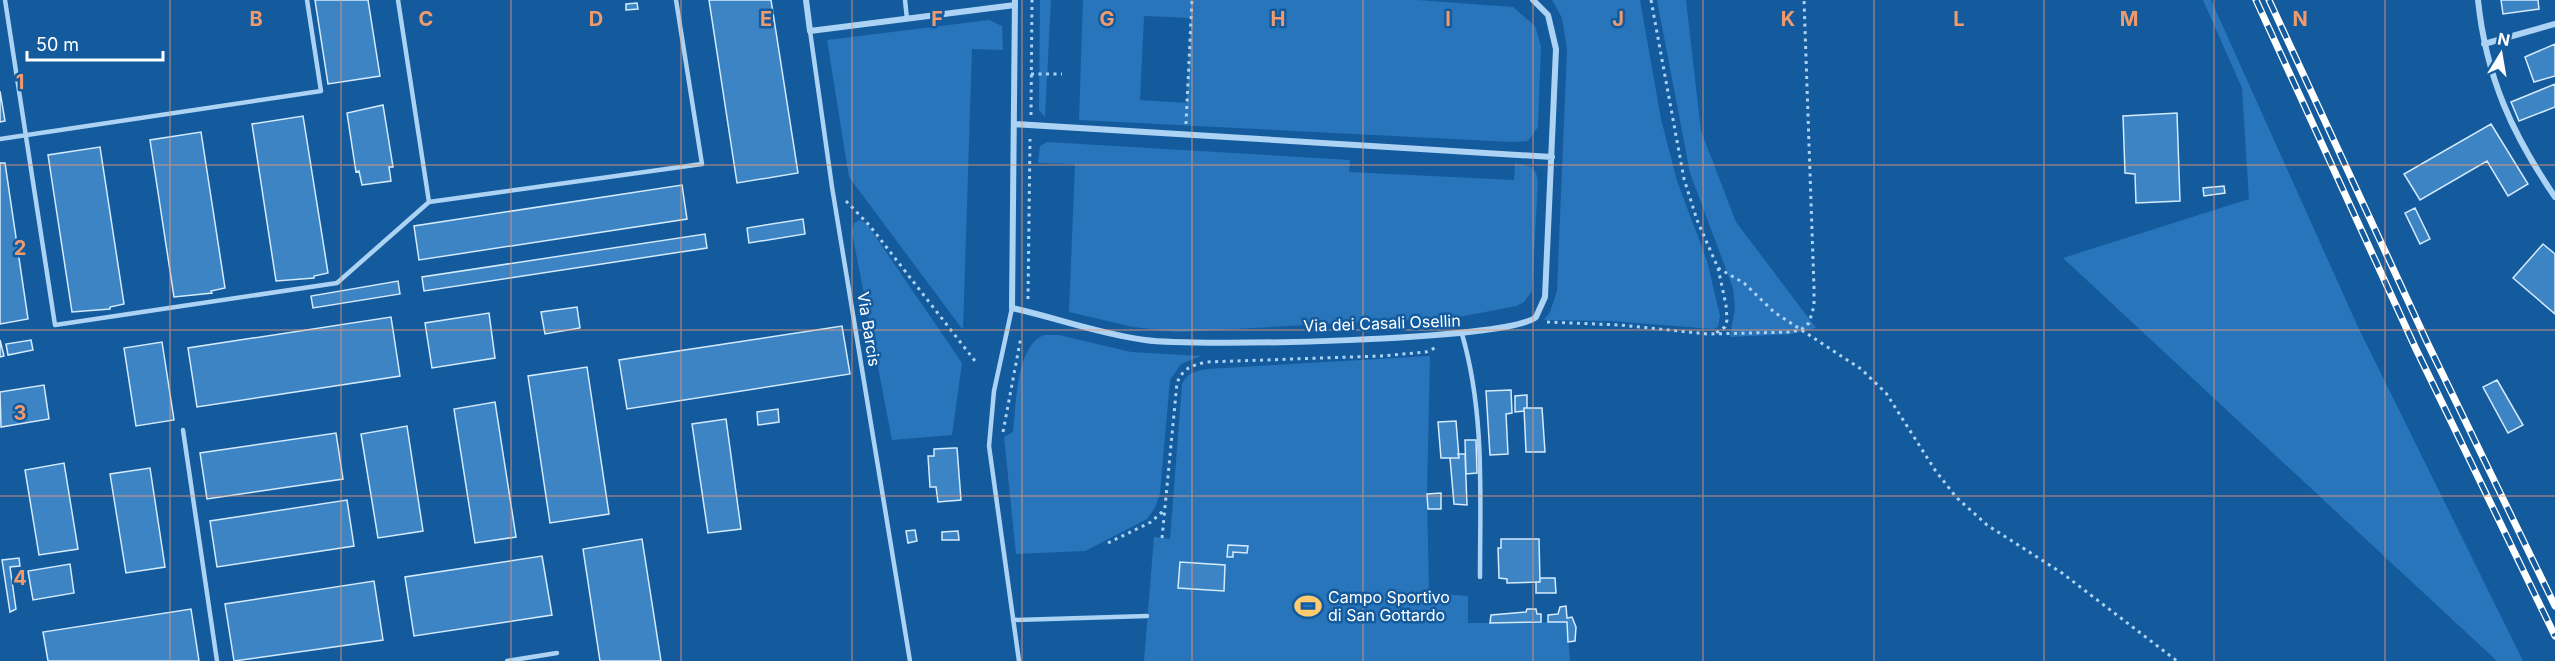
<svg xmlns="http://www.w3.org/2000/svg" width="2555" height="661" viewBox="0 0 2555 661" font-family="Inter,sans-serif">
<style>
.green{fill:#2875bc;fill-rule:evenodd}
.building{fill:#3d84c5;stroke:#d4eafd;stroke-width:1.5}
.lines{fill:none;stroke-linecap:round;stroke-linejoin:round}
.path{stroke:#acd2f4;stroke-width:3;stroke-dasharray:3 4.5;stroke-linecap:butt}
.lane{stroke:#acd2f4;stroke-width:4.5}
.street{stroke:#acd2f4;stroke-width:6}
.rail-casing{stroke:#fff;stroke-width:7}
.rail{stroke:#145b9e;stroke-width:4.5;stroke-dasharray:14;stroke-linecap:butt}
.grid{fill:none;stroke:#f19b6d;stroke-width:1.5;stroke-opacity:0.55}
.labels{text-anchor:middle;dominant-baseline:central;stroke-width:5;stroke-linejoin:round;paint-order:stroke}
.street-label{font-size:16px;fill:#fff;stroke:#145b9e}
.poi-label{font-size:16px;fill:#fff;stroke:#145b9e;text-anchor:start}
.grid-label{font-size:20px;text-anchor:middle;font-weight:bold;fill:#f19b6d;stroke:#145b9e;stroke-width:5;stroke-linejoin:round;paint-order:stroke}
</style>
<rect width="100%" height="100%" fill="#145b9e"/>
<path class="green" d="M 1040,0 L 1051,0 L 1045,117 L 1039,110 Z
M 1083,0 L 1417,0 L 1513,7 L 1535,26 L 1541,46 L 1538,127 L 1528,141 L 1512,142 L 1079,120 ZM 1144,16 L 1191,18 L 1187,103 L 1140,100 Z
M 1552,0 L 1640,0 L 1661,119 L 1677,181 L 1707,261 L 1720,316 L 1718,327 L 1713,329 L 1611,321 L 1544,320 L 1550,312 L 1557,291 L 1567,49 L 1562,18 Z
M 1657,0 L 1686,0 L 1701,131 L 1736,222 L 1816,328 L 1791,334 L 1730,337 L 1735,308 L 1733,288 L 1690,173 Z
M 2203,0 L 2211,0 L 2358,327 L 2523,661 L 2497,661 L 2063,258 L 2249,199 L 2242,88 Z
M 989,20 L 1002,26 L 1003,50 L 972,49 L 963,330 L 849,177 L 827,40 Z
M 1047,142 L 1350,160 L 1349,172 L 1514,180 L 1515,163 L 1531,167 L 1536,173 L 1538,181 L 1532,291 L 1524,302 L 1516,306 L 1459,317 L 1178,332 L 1133,327 L 1069,312 L 1075,164 L 1038,163 L 1040,146 Z
M 860,220 L 867,224 L 962,363 L 952,435 L 892,440 L 852,232 L 854,223 Z
M 1044,335 L 1059,335 L 1131,352 L 1201,356 L 1181,364 L 1170,380 L 1160,493 L 1155,508 L 1147,519 L 1085,551 L 1016,554 L 1004,437 L 1013,432 C 1016,405 1016,346 1044,335 Z
M 1430,356 L 1427,494 L 1429,593 L 1468,596 L 1468,623 L 1567,622 L 1570,661 L 1144,661 L 1154,537 L 1170,539 L 1182,384 C 1187,373 1195,371 1207,369 Z"/>
<path class="building" d="M 315,0 L 368,0 L 380,76 L 328,84 Z
M 709,0 L 771,0 L 798,173 L 737,183 Z
M 2501,0 L 2538,0 L 2539,9 L 2503,14 Z
M 637,3 L 638,9 L 626,10 L 626,4 Z
M 2555,44 L 2555,76 L 2534,82 L 2525,57 Z
M 2555,84 L 2555,107 L 2519,121 L 2511,102 Z
M 0,91 L 5,121 L 0,122 Z
M 383,105 L 393,167 L 389,167 L 391,181 L 362,185 L 359,171 L 356,172 L 347,113 Z
M 2177,113 L 2180,201 L 2136,203 L 2135,174 L 2125,173 L 2123,116 Z
M 303,116 L 328,273 L 314,276 L 314,278 L 276,281 L 252,124 Z
M 2491,124 L 2528,184 L 2508,196 L 2487,161 L 2420,200 L 2404,174 Z
M 201,132 L 225,288 L 211,291 L 212,293 L 174,297 L 150,140 Z
M 100,147 L 124,304 L 110,307 L 110,309 L 72,312 L 48,155 Z
M 0,163 L 5,163 L 28,319 L 0,324 Z
M 682,185 L 687,219 L 419,260 L 414,226 Z
M 2224,186 L 2225,193 L 2204,196 L 2203,188 Z
M 2415,208 L 2430,239 L 2420,244 L 2405,213 Z
M 803,219 L 805,234 L 749,243 L 747,228 Z
M 705,234 L 707,248 L 424,291 L 422,277 Z
M 2543,244 L 2555,254 L 2555,314 L 2513,278 Z
M 398,281 L 400,294 L 313,308 L 311,296 Z
M 577,307 L 580,328 L 545,334 L 541,312 Z
M 489,313 L 495,358 L 432,368 L 425,323 Z
M 391,317 L 400,376 L 197,407 L 188,348 Z
M 842,326 L 850,374 L 627,409 L 619,360 Z
M 0,340 L 4,356 L 0,357 Z
M 31,340 L 33,350 L 8,355 L 6,344 Z
M 162,342 L 174,420 L 136,426 L 124,348 Z
M 587,367 L 609,514 L 550,523 L 528,376 Z
M 2497,380 L 2523,425 L 2508,433 L 2483,387 Z
M 44,385 L 49,419 L 1,427 L 0,392 Z
M 1511,390 L 1512,413 L 1506,414 L 1508,454 L 1490,455 L 1486,391 Z
M 1527,395 L 1527,408 L 1524,408 L 1524,411 L 1515,412 L 1515,396 Z
M 495,402 L 516,537 L 475,543 L 454,409 Z
M 1524,408 L 1542,408 L 1545,452 L 1526,452 Z
M 778,409 L 779,422 L 758,425 L 757,412 Z
M 726,419 L 741,529 L 708,533 L 692,424 Z
M 1456,421 L 1459,458 L 1441,458 L 1438,422 Z
M 407,426 L 423,531 L 378,538 L 361,434 Z
M 336,433 L 343,479 L 207,499 L 200,453 Z
M 1465,440 L 1476,440 L 1477,473 L 1466,474 Z
M 954,448 L 957,448 L 961,500 L 938,502 L 936,487 L 930,487 L 928,456 L 934,456 L 934,449 Z
M 1458,454 L 1465,454 L 1467,505 L 1454,504 L 1450,458 L 1459,458 Z
M 64,463 L 78,549 L 39,555 L 25,470 Z
M 150,468 L 165,567 L 126,573 L 110,474 Z
M 1441,493 L 1441,509 L 1428,509 L 1427,494 Z
M 347,500 L 354,546 L 217,567 L 210,521 Z
M 915,530 L 917,541 L 908,543 L 906,531 Z
M 958,531 L 959,540 L 942,540 L 942,532 Z
M 642,539 L 661,661 L 600,661 L 583,549 Z
M 1501,539 L 1539,539 L 1540,582 L 1507,583 L 1507,579 L 1499,578 L 1498,548 L 1501,548 Z
M 1228,545 L 1248,546 L 1247,553 L 1233,552 L 1233,557 L 1227,557 Z
M 542,556 L 552,615 L 414,636 L 405,577 Z
M 19,558 L 20,566 L 10,567 L 16,609 L 10,612 L 2,560 Z
M 1180,562 L 1225,565 L 1224,591 L 1178,588 Z
M 70,564 L 74,593 L 33,600 L 28,571 Z
M 1540,578 L 1555,578 L 1556,593 L 1536,593 L 1536,582 L 1540,582 Z
M 374,581 L 383,640 L 234,661 L 225,604 Z
M 1566,606 L 1567,618 L 1572,617 L 1576,627 L 1575,641 L 1568,642 L 1567,622 L 1548,622 L 1548,615 L 1558,614 L 1560,607 Z
M 191,609 L 199,661 L 48,661 L 43,632 Z
M 1527,609 L 1536,609 L 1537,614 L 1541,614 L 1541,622 L 1490,623 L 1491,615 L 1526,612 Z"/>
<g class="lines">
<path class="path" d="M 1651,0 L 1684,179 L 1697,220 L 1718,268 L 1726,305 L 1727,320 L 1725,327 L 1716,333
M 1031,74 L 1062,74
M 1031,115 L 1032,0
M 1186,124 L 1192,0
M 846,201 L 870,226 L 975,361
M 1718,268 L 1744,283 L 1774,312 L 1861,369 L 1886,393 L 1935,470 L 1956,497 L 1987,525 L 2062,573 L 2177,661
M 1028,299 L 1030,139
M 1547,322 L 1619,325 L 1708,334 L 1792,332 L 1802,329 L 1809,323 L 1814,306 L 1814,288 L 1804,0
M 1003,432 L 1021,337
M 1162,538 L 1177,383 C 1183,368 1191,366 1206,362 L 1381,356 L 1426,352 L 1437,347
M 1108,543 L 1151,522 L 1163,511"/>
<path class="lane" d="M 5,0 L 55,325 L 337,283 L 429,202
M 398,0 L 429,202 L 702,164 L 676,0
M 905,0 L 907,19
M 810,31 L 832,187 L 910,661
M 0,139 L 321,91 L 307,0
M 1012,308 L 994,391 L 989,446 L 1019,661
M 1462,334 C 1485,413 1480,496 1480,577
M 183,430 L 217,661
M 1013,620 L 1147,616
M 507,661 L 557,653"/>
<path class="street" d="M 806,0 L 810,31 L 1015,5
M 1015,0 L 1012,308 C 1057,318 1099,334 1145,340 C 1194,347 1508,341 1536,317 L 1545,297 L 1556,49 L 1548,15 L 1533,0
M 2478,0 C 2486,77 2512,134 2555,197
M 2484,44 L 2555,24
M 1014,124 L 1552,157"/>
<defs>
<path id="rail" d="M 2256,0 L 2415,347 L 2555,636
M 2269,0 L 2427,342 L 2555,606"/>
</defs>
<use href="#rail" class="rail-casing"/>
<use href="#rail" class="rail"/>
</g>
<path class="grid" d="M 170,0 L 170,661M 341,0 L 341,661M 511,0 L 511,661M 681,0 L 681,661M 852,0 L 852,661M 1022,0 L 1022,661M 1192,0 L 1192,661M 1363,0 L 1363,661M 1533,0 L 1533,661M 1703,0 L 1703,661M 1874,0 L 1874,661M 2044,0 L 2044,661M 2214,0 L 2214,661M 2385,0 L 2385,661M 0,165 L 2555,165M 0,330 L 2555,330M 0,496 L 2555,496"/>
<defs>
<symbol id="stadium-bare" viewBox="-9 -9 18 18"><path d="M0-5a6.5 5 0 1 0 0 10a6.5 5 0 1 0 0-10ZM-3.5-1.8h7v3.6h-7Z" fill="#ffcb6e" stroke="#145b9e" stroke-width="2.5" paint-order="stroke"/></symbol>
</defs>
<g fill-rule="evenodd">
<use href="#stadium-bare" x="1289" y="587" width="38" height="38"/>
</g>
<g class="labels">
<g class="street-label">
<text transform="translate(1382 323) rotate(-2)">Via dei Casali Osellin</text>
<text transform="translate(869 329) rotate(81)">Via Barcis</text>
</g>
<g class="poi-label">
<text x="1328" y="597">Campo Sportivo<tspan x="1328" dy="18">di San Gottardo</tspan></text>
</g>
</g>
<g class="grid-label">
<text x="256" y="26">B</text>
<text x="426" y="26">C</text>
<text x="596" y="26">D</text>
<text x="766" y="26">E</text>
<text x="937" y="26">F</text>
<text x="1107" y="26">G</text>
<text x="1278" y="26">H</text>
<text x="1448" y="26">I</text>
<text x="1618" y="26">J</text>
<text x="1788" y="26">K</text>
<text x="1959" y="26">L</text>
<text x="2129" y="26">M</text>
<text x="2300" y="26">N</text>
<text x="20" y="89">1</text>
<text x="20" y="255">2</text>
<text x="20" y="420">3</text>
<text x="20" y="585">4</text>
</g>
<g transform="translate(2501 54) rotate(11)" stroke="#145b9e" stroke-width="4.5" paint-order="stroke">
<path d="M0-4.5L10 22L0 15L-10 22Z" fill="#ffffff"/>
<text y="-9" font-size="16" font-weight="bold" text-anchor="middle" fill="#ffffff">N</text>
</g>
<path d="M27 51v9h136v-9" fill="none" stroke="#ffffff" stroke-width="3"/>
<text x="36" y="51" font-size="18" fill="#ffffff" stroke="#145b9e" stroke-width="4.5" paint-order="stroke">50 m</text>
</svg>
